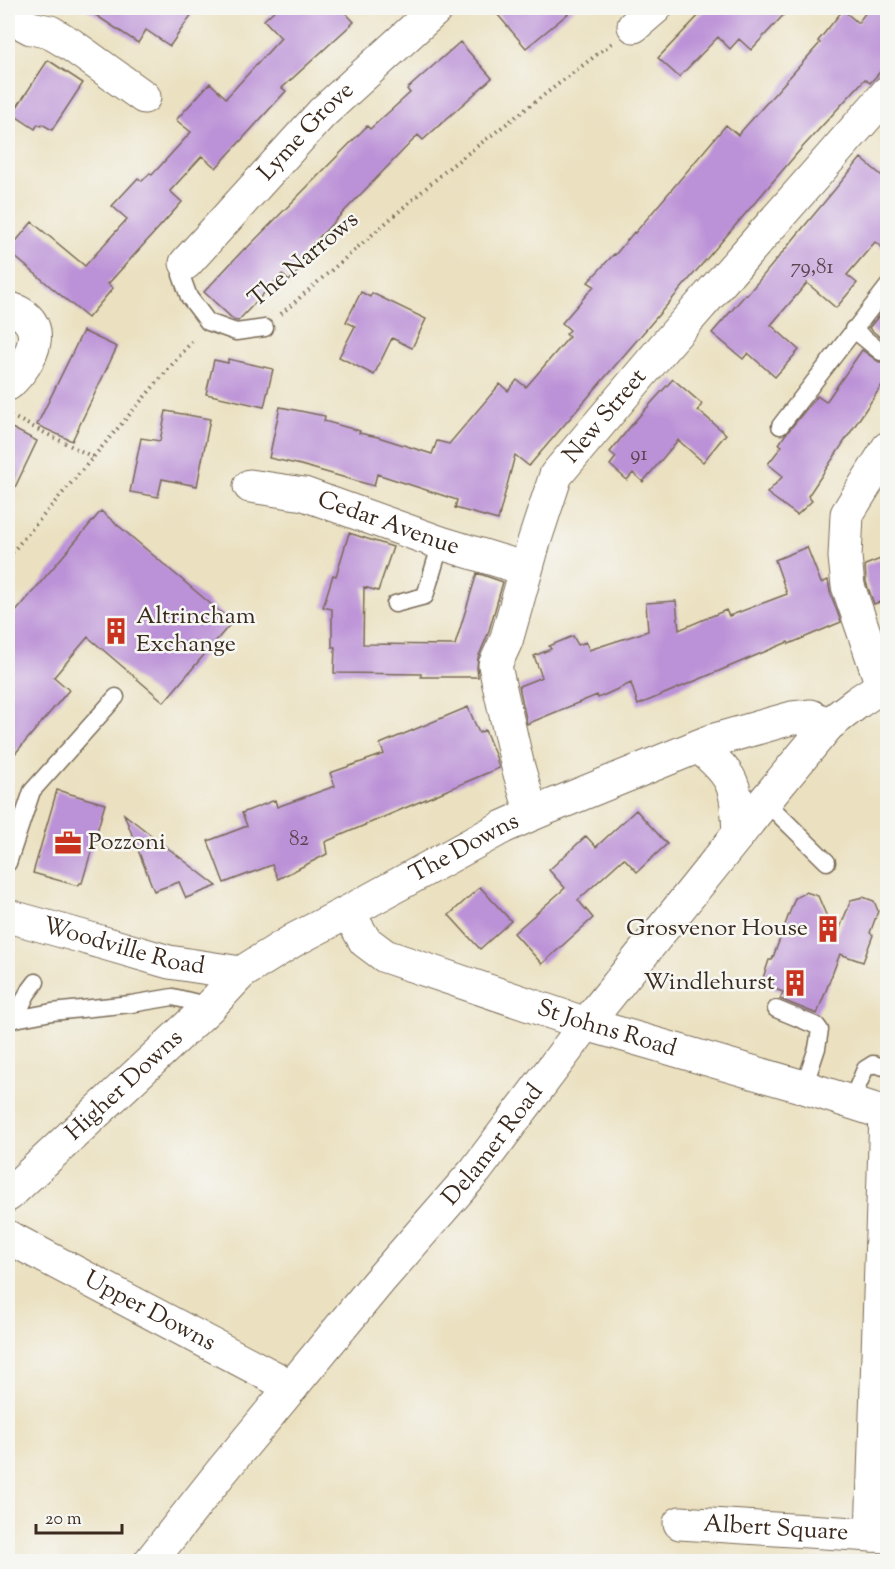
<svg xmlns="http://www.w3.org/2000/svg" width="895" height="1569" viewBox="0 0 895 1569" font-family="'Sorts Mill Goudy',serif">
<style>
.building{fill:#bb91d7}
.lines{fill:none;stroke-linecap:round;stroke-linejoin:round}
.service-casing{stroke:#796a57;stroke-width:19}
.minor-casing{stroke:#796a57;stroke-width:35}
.tertiary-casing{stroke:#796a57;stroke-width:35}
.path{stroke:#796a57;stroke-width:4;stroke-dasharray:1.5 4.5;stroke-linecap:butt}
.service{stroke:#fff;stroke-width:16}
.minor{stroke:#fff;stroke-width:33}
.tertiary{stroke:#fff;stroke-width:33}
.labels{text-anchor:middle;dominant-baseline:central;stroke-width:5;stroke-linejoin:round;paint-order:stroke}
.number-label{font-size:21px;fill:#5b444c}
.street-label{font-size:24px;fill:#3b2a1e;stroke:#f6f6f2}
.poi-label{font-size:24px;fill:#3b2a1e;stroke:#f6f6f2;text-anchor:start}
</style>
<rect width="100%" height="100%" fill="#f6f6f2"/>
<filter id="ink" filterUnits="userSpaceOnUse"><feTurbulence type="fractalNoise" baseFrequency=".0167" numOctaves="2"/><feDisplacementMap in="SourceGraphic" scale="12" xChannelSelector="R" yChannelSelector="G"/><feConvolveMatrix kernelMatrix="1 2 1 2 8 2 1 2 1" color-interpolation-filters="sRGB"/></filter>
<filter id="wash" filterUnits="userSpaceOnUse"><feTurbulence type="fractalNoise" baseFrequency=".008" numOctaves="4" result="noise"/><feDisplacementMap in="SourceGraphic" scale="24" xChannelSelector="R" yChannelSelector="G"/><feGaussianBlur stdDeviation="1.35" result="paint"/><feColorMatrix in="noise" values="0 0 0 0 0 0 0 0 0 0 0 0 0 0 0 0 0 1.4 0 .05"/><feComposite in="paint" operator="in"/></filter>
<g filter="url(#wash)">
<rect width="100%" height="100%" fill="#ebe1c1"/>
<g id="blocks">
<path class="building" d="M 85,8 L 196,8 L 170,46 L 146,30 L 138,43 Z
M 277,8 L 341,8 L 354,22 L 282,88 L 286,91 L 216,168 L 202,156 L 170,191 L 182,202 L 108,284 L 113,288 L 88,318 L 8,251 L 32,222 L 85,266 L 127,219 L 112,206 L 138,178 L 142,181 L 150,173 L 152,175 L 191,132 L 176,120 L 210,83 L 226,98 L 281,38 L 264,20 Z
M 492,8 L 575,8 L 526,48 Z
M 706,8 L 790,8 L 751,50 L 739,39 L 730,49 L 718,37 L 679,77 L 658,58 Z
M 869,8 L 888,8 L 888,63 L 870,83 L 865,79 L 800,150 L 529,466 L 515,455 L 498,520 L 455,508 L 457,500 L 377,474 L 374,486 L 301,465 L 269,458 L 280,407 L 325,416 L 324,421 L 360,431 L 359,433 L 378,437 L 432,454 L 437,441 L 449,444 L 500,384 L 508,391 L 517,380 L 526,387 L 569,337 L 566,334 L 570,330 L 562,323 L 594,286 L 588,282 L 614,254 L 615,255 L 634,232 L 635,233 L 726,125 L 738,135 L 820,43 L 818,41 L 843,10 L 858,23 Z
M 460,42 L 492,78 L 423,140 L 418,135 L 301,256 L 307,262 L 289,281 L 282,274 L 238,321 L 234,320 L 204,292 L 245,248 L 246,249 L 367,126 L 370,129 L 410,93 L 407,89 Z
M 48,60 L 83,83 L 52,130 L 42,124 L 41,126 L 38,124 L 35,129 L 14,115 L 17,111 L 15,110 Z
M 861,158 L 888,181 L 888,252 L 875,242 L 847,275 L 857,283 L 836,308 L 807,283 L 771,325 L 799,350 L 775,377 L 748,353 L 743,359 L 712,333 L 746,294 L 747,295 Z
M 361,292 L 370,297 L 372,293 L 426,319 L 412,348 L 392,338 L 374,375 L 339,357 L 355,326 L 346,322 Z
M 888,304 L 888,344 L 869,328 Z
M 83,331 L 117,347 L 72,441 L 37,425 Z
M 862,350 L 879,362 L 884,362 L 888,360 L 888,376 L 808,496 L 812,501 L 797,515 L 767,493 L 783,476 L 768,464 L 782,446 L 779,444 L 785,435 L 817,396 L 826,402 Z
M 228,359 L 273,369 L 264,407 L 206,394 L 214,360 L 228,363 Z
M 673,379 L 702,404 L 698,410 L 726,434 L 703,462 L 678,440 L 643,482 L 633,473 L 627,480 L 610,465 L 616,457 L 610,452 L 634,422 Z
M 166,411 L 210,419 L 197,486 L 162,479 L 158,497 L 130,492 L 141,438 L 160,441 Z
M 8,426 L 37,441 L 8,502 Z
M 101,511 L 232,622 L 164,702 L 88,637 L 54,677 L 69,690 L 8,762 L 8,621 Z
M 349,533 L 393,547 L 378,591 L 364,587 L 363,644 L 455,645 L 477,573 L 503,582 L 488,634 L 478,658 L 477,668 L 478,677 L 421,677 L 421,674 L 334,673 L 335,647 L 332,647 L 332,609 L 323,607 L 333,575 L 336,576 Z
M 807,547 L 821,583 L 828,580 L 830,592 L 841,622 L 789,644 L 788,642 L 638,705 L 631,683 L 598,698 L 597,695 L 527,724 L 519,686 L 542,677 L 534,656 L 551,649 L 549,646 L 573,636 L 578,645 L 586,642 L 589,650 L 648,631 L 646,603 L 676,601 L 679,630 L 726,610 L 729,616 L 787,594 L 775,560 Z
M 888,556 L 888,599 L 874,604 L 866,582 L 865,565 Z
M 468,707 L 479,733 L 485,730 L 496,757 L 499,768 L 325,842 L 327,854 L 278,879 L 272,865 L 224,883 L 208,841 L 247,826 L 242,813 L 275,800 L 277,807 L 335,786 L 330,773 L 384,754 L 380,744 Z
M 57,790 L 105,804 L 82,883 L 80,883 L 78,886 L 33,873 Z
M 636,810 L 667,844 L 637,872 L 624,858 L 578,900 L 593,918 L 542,964 L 514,933 L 565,888 L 549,870 L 586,836 L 596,847 Z
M 124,814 L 182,859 L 217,886 L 186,898 L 179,882 L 154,891 Z
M 480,887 L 511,921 L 480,949 L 449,915 Z
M 806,892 L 818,896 L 836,938 L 851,900 L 863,897 L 874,901 L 878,911 L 870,933 L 873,935 L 863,962 L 840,954 L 817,1014 L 780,999 L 783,992 L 761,984 L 769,960 L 772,960 L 795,898 Z"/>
</g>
</g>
<g filter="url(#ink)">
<use href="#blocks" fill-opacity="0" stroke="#796a57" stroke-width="1.5"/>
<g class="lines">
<defs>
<path id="service" d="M 186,263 L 181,275 L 189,297 L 208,322 L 236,332 L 265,328
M 853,329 L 881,352
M 780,426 L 888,286
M 395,604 L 425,596 L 441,543
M 765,801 L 827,862
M 8,863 L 32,791 L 116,697
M 776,1009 L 817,1026 L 820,1030 L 817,1048 L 804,1087
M 15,1019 L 27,994 L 36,982
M 8,1022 L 15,1019 L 52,1012 L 131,1004 L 173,997 L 210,1006
M 851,1102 L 865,1069 L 873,1064 L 888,1068"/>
<g id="minor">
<path d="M 8,11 L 16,20 L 31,28 L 50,32 L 70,44 L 144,97"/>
<path d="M 634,26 L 655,8"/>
<path id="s1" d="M 186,263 L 322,113 L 437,8"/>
<path d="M 8,308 C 53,321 32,362 8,384"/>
<path id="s2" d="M 250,486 L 304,494 L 441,543 L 526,569"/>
<path d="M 882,685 L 848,586 L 845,557 L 847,514 L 888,448"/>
<path d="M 699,746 C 709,756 721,765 729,778 C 738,794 738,816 739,834"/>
<path id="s3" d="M 532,814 L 518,767 L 498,680 L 495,665 L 506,641 L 534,542 L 556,475 L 663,348 L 888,92"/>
<path id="s4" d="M 348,912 L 365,941 L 385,956 L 586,1024 L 804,1087 L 888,1114"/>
<path id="s5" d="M 8,916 L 80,936 L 169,962 L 241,973"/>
<path id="s6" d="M 8,1195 L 210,1006 L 241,973 L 294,940 L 348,912 L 503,827 L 532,814 L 699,746 L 711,741 L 792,718 L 811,716 L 828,725"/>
<path id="s7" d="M 8,1237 L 292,1387"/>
<path id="s8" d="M 680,1523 L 888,1536"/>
<path d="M 872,1535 L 886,1114"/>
</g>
<g id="tertiary">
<path id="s9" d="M 150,1562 L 222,1471 L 379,1281 L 476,1170 L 586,1024 L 765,801 L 828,725 L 858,702 L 888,682"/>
</g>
</defs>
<use href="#service" class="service-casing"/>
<use href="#minor" class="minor-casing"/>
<use href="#tertiary" class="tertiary-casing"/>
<path class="path" d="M 281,314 L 450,167 L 612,43
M 11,416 L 93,457
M 8,557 L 194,339"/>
<use href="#service" class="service"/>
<use href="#minor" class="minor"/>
<use href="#tertiary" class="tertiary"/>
</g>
</g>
<defs>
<symbol id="building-bare" viewBox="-9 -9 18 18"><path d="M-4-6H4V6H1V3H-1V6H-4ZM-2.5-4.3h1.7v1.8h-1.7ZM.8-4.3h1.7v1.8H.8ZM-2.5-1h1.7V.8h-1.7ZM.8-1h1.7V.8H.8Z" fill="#c8321e" stroke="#f6f6f2" stroke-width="2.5" paint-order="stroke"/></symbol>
<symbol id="office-bare" viewBox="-9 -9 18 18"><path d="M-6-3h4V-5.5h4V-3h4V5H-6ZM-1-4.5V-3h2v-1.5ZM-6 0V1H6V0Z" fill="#c8321e" stroke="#f6f6f2" stroke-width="2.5" paint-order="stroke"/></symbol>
</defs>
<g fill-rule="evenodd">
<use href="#building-bare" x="97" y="612" width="38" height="38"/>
<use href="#office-bare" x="49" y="824" width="38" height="38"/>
<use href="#building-bare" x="809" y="910" width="38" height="38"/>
<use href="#building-bare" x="776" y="964" width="38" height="38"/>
</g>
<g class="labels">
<g class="number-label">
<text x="812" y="268">79,81</text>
<text x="639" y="455">91</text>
<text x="299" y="840">82</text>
</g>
<g class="street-label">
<text stroke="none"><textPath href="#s1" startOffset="178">Lyme Grove</textPath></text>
<text transform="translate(304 260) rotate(-40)">The Narrows</text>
<text stroke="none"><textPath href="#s3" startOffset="430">New Street</textPath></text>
<text stroke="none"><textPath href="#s2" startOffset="144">Cedar Avenue</textPath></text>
<text stroke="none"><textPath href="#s6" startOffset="578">The Downs</textPath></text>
<text stroke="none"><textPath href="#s5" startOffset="120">Woodville Road</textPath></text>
<text stroke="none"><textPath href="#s4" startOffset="292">St Johns Road</textPath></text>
<text stroke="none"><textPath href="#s6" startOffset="160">Higher Downs</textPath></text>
<text stroke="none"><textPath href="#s9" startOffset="540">Delamer Road</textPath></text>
<text stroke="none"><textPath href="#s7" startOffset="160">Upper Downs</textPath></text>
<text stroke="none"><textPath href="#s8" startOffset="96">Albert Square</textPath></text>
</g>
<g class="poi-label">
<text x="136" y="617">Altrincham<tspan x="136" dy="28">Exchange</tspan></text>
<text x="88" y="843">Pozzoni</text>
<text x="808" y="929" text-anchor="end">Grosvenor House</text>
<text x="775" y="983" text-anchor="end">Windlehurst</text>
</g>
</g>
<rect width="895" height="1569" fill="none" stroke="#f6f6f2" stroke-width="30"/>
<path d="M36 1524v9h86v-9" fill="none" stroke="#3b2a1e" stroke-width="3"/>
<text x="45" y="1524" font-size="18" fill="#3b2a1e" stroke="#f6f6f2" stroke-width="4.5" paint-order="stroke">20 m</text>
</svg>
